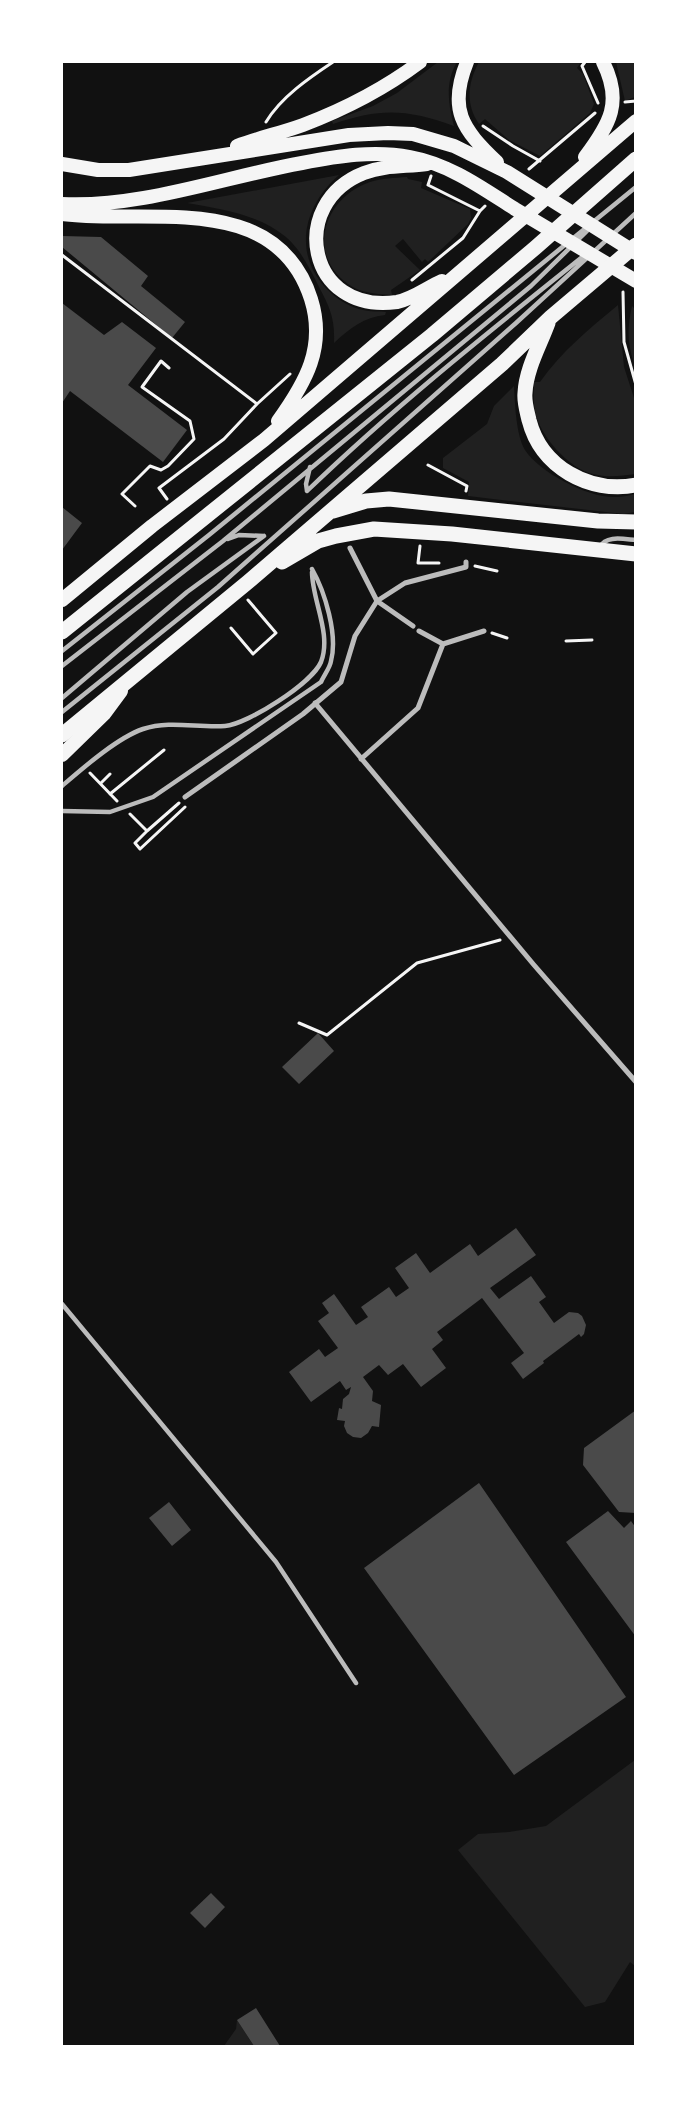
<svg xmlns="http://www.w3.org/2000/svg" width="697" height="2108" viewBox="0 0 697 2108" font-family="Manrope,sans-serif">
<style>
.green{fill:#202020}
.building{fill:#4a4a4a}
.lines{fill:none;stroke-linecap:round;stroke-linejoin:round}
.path{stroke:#f5f5f5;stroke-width:3}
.service{stroke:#bcbcbc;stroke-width:4.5}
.pedestrian{stroke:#bcbcbc;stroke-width:5}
.primary{stroke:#f5f5f5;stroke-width:14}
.trunk{stroke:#f5f5f5;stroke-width:15}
</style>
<rect width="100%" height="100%" fill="#111"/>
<path class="green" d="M 438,62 L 457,62 C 445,82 448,104 454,126 C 406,109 381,108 333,124 L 332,121 L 373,106 L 397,93 Z
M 479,62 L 581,62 L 577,68 L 583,74 L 594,104 L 590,113 L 540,156 L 509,140 L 485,119 L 479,124 C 465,104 468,82 479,62 Z
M 616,62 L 635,62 L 635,97 L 625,101 Z
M 339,175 C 302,207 292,257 330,292 C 338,300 352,308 363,310 C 370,312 379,311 386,312 L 385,315 C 364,317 349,329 334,343 C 335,318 330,308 319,287 C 310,269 301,250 286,237 C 258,214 221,209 187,203 Z
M 407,177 L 408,179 L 422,182 L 421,188 L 470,209 L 471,218 L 468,224 L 428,262 L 425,259 L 422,262 L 403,239 L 395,246 L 420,270 L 391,290 L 392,295 C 377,294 360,293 348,284 C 305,253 325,197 370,182 C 382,178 394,178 407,177 Z
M 618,305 L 624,367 L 635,401 L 635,474 C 621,476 608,478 593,474 C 569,469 539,435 535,411 C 533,401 534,392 534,382 L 540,382 C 562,351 589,329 618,305 Z
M 632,306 L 635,309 L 635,366 C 627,343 627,329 632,306 Z
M 514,386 C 515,404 516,435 525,450 C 540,473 590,499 617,497 C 623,497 630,495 635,494 L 635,512 L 623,514 L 468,496 L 469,482 L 443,468 L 443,458 L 487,424 L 494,406 Z
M 635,1760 L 635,1966 L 630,1962 L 605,2002 L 585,2007 L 458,1850 L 478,1834 L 509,1832 L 546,1826 Z
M 237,2020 L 254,2046 L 224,2046 L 236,2029 Z"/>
<path class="building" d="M 62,236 L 101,237 L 148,276 L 141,286 L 185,322 L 172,338 L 62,247 Z
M 62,303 L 104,335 L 122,322 L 156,348 L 128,385 L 187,430 L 163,462 L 70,391 L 62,403 Z
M 62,507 L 82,523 L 62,550 Z
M 318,1033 L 334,1051 L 299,1084 L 282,1067 Z
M 516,1228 L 536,1255 L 490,1288 L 499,1299 L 531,1276 L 546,1297 L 539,1302 L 554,1323 L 569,1312 L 578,1313 L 582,1316 L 586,1325 L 584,1334 L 581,1337 L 579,1334 L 543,1361 L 544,1363 L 523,1379 L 511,1363 L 524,1353 L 482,1298 L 437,1332 L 443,1340 L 432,1349 L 446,1368 L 421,1387 L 403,1364 L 388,1375 L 379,1365 L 363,1377 L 373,1391 L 372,1401 L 381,1405 L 379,1427 L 372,1426 L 368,1433 L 361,1438 L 353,1437 L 347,1433 L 344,1426 L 345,1421 L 337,1420 L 339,1408 L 342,1409 L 343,1399 L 349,1394 L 351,1387 L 346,1390 L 340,1381 L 311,1402 L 289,1372 L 319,1349 L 325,1357 L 338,1348 L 318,1321 L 329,1313 L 322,1303 L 334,1294 L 356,1325 L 368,1317 L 361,1307 L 389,1287 L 396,1297 L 409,1288 L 395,1268 L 416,1253 L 430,1273 L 470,1244 L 478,1256 Z
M 636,1410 L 636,1513 L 619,1512 L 583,1465 L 584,1448 Z
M 479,1483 L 626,1697 L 514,1775 L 364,1568 Z
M 169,1502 L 191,1530 L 172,1546 L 149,1518 Z
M 608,1511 L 624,1528 L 631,1521 L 636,1528 L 636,1637 L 566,1542 Z
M 211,1893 L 225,1907 L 205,1928 L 190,1913 Z
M 256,2008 L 280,2046 L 254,2046 L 237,2020 Z"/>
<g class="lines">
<path class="path" d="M 585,62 L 582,66 L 598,103
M 625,102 L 636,101
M 266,122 C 281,97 309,78 333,62
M 483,126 L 513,146 L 540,161
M 529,169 L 595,113
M 431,176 L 428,185 L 480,211
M 62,255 L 257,404
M 412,280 L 463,238 L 480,211 L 485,206
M 623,292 L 624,342 L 636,385
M 428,465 L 467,486 L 466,491
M 167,499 L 159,488 L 224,439 L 257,404 L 290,374
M 135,506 L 122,494 L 150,466 L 161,470 L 168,466 L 194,439 L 190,421 L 142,387 L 161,361 L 169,368
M 420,546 L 418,563 L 439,563
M 475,566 L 497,571
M 231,628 L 253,654 L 276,633 L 248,600
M 492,633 L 507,638
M 566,641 L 592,640
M 90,773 L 117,801
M 101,783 L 110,774
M 110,794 L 164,750
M 130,814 L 147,831 L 135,843 L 140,849 L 185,807
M 147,831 L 179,803
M 299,1023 L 327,1035 L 417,963 L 500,940"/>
<path class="service" d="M 307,491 C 395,406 491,330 586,254
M 307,491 L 306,484 L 310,467
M 228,539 L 239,535 L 264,536
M 600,547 C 606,535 623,539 636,540
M 62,651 L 209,535 L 636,187
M 62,666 L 223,541 L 531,286 L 587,231
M 62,698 L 187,592 L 264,536
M 62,712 L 218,587 L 516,323 L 636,213
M 62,786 C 83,768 117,738 143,729 C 170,720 197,728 225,726 C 248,724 312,683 321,662 C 332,634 312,600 312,572
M 62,811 L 110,812 L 153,797 L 321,682 C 324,675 330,668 331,661 C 338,635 325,592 312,569
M 62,1304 L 276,1562 L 356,1683"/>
<path class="pedestrian" d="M 350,548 L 377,601 L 413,626
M 419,631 L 443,644
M 315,703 L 534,965 L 636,1082
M 361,759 L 418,708 L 443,644 L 484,631
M 185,797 L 303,714 L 341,682 L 355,636 L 377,601 L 405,583 L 466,567 L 466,562"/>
<path class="primary" d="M 467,62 C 448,109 462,129 497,162
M 237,146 C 258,138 281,133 303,125 C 345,109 384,89 420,62
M 585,157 C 610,124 623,102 603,62
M 62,164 L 98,170 L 129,170 L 349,135 L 388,133 L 413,134 L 454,146 L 507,172 L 636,253
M 427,164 C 406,167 385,165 364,173 C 287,203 307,315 397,302 C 413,299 428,287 442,281
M 62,204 C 141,208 224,177 302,163 C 338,156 374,150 410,157 C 449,164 482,188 515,209 C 555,233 595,257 636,281
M 62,214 C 146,225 276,189 311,299 C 326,347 306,382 278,421
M 62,600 L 152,526 L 264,440 L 636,121
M 62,755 L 104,714 L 121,691"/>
<path class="trunk" d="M 548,323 C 540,345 526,369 525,393 C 524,402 527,411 529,420 C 541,467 589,494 636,485
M 333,511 L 366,501 L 389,499 L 598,521 L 636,522
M 282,562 L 318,541 L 336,536 L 374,529 L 452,534 L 636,554
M 62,632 L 432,335 L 535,248 L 636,159
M 62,735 L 248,582 L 502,364 L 551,317 L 636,245"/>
</g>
<rect width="697" height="2108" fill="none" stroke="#ffffff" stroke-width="126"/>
</svg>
